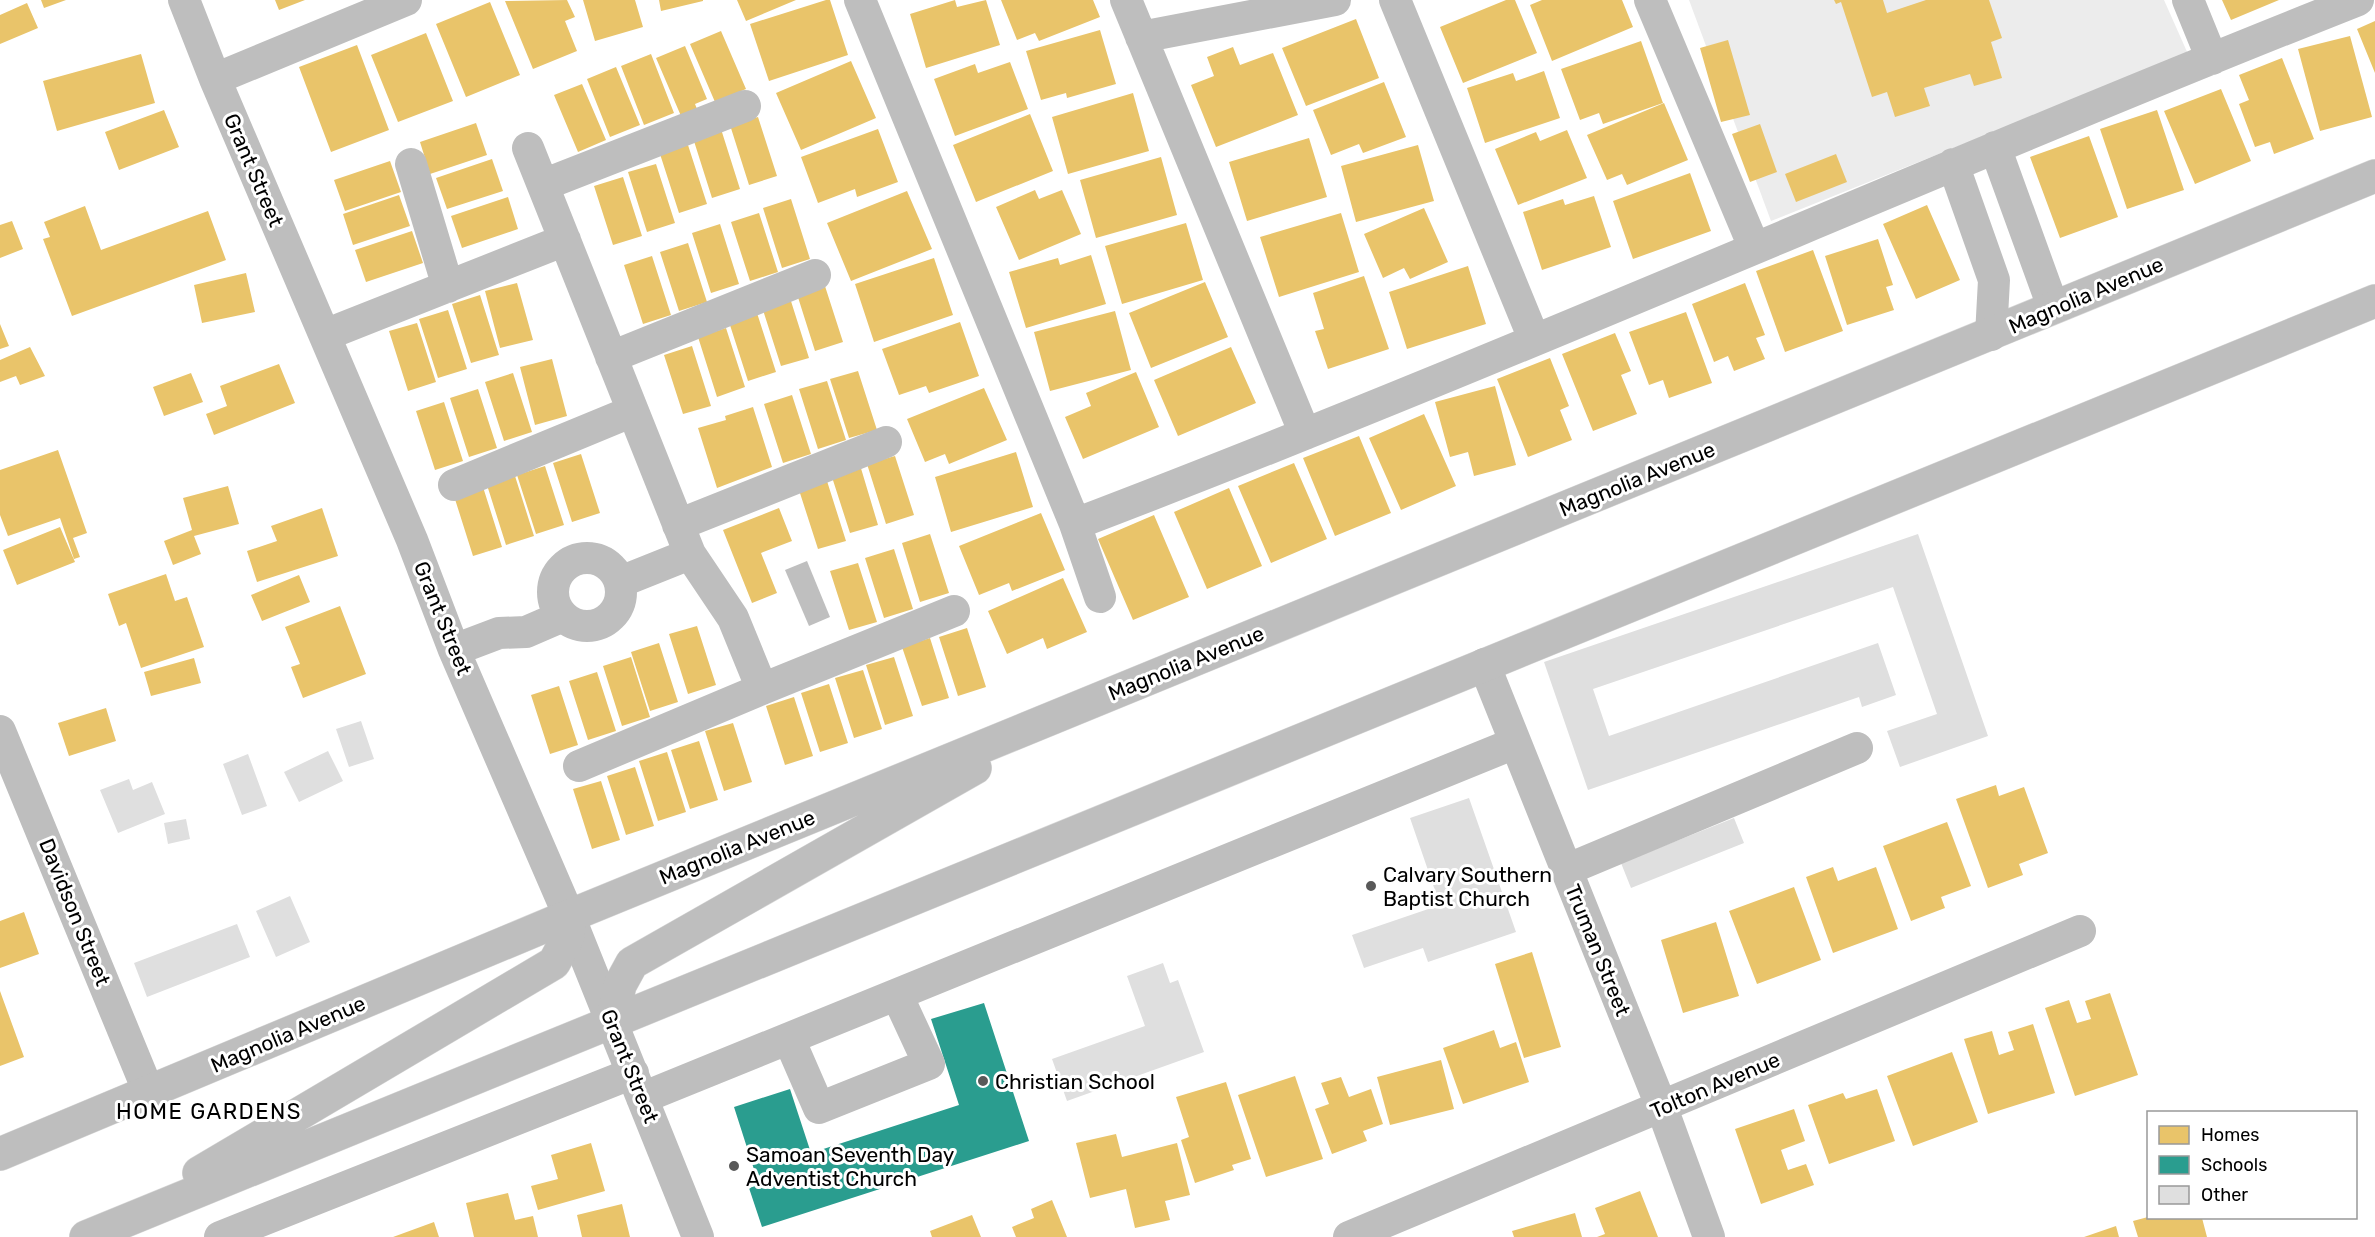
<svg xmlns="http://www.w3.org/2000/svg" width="2375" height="1237" viewBox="0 0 2375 1237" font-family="Rubik,sans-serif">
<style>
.green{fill:#ececec}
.water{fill:#bfbfbf}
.homes{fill:#e9c46a}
.schools{fill:#2a9d8f}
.building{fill:#dfdfdf}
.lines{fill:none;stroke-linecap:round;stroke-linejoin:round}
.major-casing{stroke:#dbdbdb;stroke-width:34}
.minor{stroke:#bebebe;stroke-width:32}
.major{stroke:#bebebe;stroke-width:33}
.poi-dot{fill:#595959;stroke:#fff;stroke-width:2}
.labels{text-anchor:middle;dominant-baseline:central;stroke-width:6;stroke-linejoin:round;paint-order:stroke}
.street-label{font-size:21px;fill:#000;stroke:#fff}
.poi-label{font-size:21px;fill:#000;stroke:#fff;text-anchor:start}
.neighbourhood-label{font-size:22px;letter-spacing:1.5px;fill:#000;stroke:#fff}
</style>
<rect width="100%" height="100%" fill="#fff"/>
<path class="green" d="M 1689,0 L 2164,0 L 2188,54 L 1771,221 Z"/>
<path class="water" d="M 807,561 L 830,617 L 809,626 L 785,570 Z"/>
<path class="homes" d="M 41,0 L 66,0 L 44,8 Z
M 275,0 L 305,0 L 279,10 Z
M 567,0 L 575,17 L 565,21 L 577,51 L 533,69 L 505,1 Z
M 583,0 L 635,0 L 643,27 L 595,41 Z
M 659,0 L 703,0 L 703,1 L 661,11 Z
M 737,0 L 796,0 L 746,21 Z
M 826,0 L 830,0 L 848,55 L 769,81 L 750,24 Z
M 955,0 L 957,7 L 986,0 L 1000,45 L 926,68 L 910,14 Z
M 1001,0 L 1093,0 L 1100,17 L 1039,41 L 1035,33 L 1017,40 Z
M 1506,0 L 1515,0 L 1537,53 L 1463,83 L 1440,27 Z
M 1542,0 L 1622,0 L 1633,27 L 1552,61 L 1530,5 Z
M 1834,0 L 1883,0 L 1887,13 L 1926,0 L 1989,0 L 2002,38 L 1991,42 L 2002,78 L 1974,86 L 1970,74 L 1924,88 L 1930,106 L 1895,117 L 1887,92 L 1872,97 L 1841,2 L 1836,4 Z
M 2222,0 L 2279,0 L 2231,20 Z
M 490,2 L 520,75 L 466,97 L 436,24 Z
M 27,3 L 38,28 L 0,44 L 0,15 Z
M 1356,19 L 1379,78 L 1306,106 L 1282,48 Z
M 2375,21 L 2375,73 L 2357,29 Z
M 1100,30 L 1116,84 L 1067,98 L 1066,93 L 1041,100 L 1026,51 Z
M 721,31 L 746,89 L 715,102 L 690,44 Z
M 426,33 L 453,101 L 398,122 L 371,55 Z
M 2350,36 L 2372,117 L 2320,131 L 2298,49 Z
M 1728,40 L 1750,115 L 1721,122 L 1700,48 Z
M 1641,41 L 1663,103 L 1603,124 L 1599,113 L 1580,120 L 1561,69 Z
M 357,45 L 389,130 L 331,152 L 299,67 Z
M 685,46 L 707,99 L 695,104 L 697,109 L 681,116 L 656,58 Z
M 1233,47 L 1240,65 L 1273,53 L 1298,115 L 1216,147 L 1191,85 L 1214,76 L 1207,57 Z
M 141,54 L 155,103 L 57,131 L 43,81 Z
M 651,54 L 674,113 L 644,125 L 621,66 Z
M 2282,58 L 2314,139 L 2274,154 L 2270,142 L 2255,147 L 2239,104 L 2249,100 L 2239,75 Z
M 851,61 L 876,118 L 801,150 L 776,93 Z
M 1010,62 L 1028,109 L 955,136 L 934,79 L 975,64 L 978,73 Z
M 616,67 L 640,125 L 610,137 L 587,79 Z
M 1544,71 L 1560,118 L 1485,143 L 1467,88 L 1513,73 L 1516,81 Z
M 1384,82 L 1406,137 L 1363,153 L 1359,144 L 1331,155 L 1313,110 Z
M 582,84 L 606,140 L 578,152 L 554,95 Z
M 2221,89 L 2251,161 L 2195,184 L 2164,111 Z
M 1133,93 L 1149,151 L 1068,174 L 1052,117 Z
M 1664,103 L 1688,160 L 1627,185 L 1622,174 L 1607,180 L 1587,135 Z
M 164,110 L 179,147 L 119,170 L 105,132 Z
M 2157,110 L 2184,190 L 2127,209 L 2100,129 Z
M 1030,114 L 1053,171 L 976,202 L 953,145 Z
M 758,117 L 777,176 L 749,185 L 730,125 Z
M 476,123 L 487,155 L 430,174 L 420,142 Z
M 1760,124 L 1777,172 L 1750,182 L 1732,134 Z
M 721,129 L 740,189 L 712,198 L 693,138 Z
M 878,129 L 898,182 L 857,197 L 855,189 L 818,203 L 801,157 Z
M 1567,130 L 1587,178 L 1518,205 L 1495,149 L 1536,132 L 1540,141 Z
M 2089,136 L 2118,217 L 2060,238 L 2030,157 Z
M 1309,138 L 1327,197 L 1247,221 L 1229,162 Z
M 688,145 L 707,204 L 679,213 L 660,154 Z
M 1418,145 L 1434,201 L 1356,222 L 1341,166 Z
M 1836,154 L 1847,182 L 1796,202 L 1785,174 Z
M 1161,157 L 1177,215 L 1096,238 L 1080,180 Z
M 492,159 L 503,191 L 447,209 L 436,178 Z
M 390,161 L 401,192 L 345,211 L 334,180 Z
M 656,164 L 675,223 L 647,232 L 628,172 Z
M 1690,173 L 1711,231 L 1633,259 L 1613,201 Z
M 623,177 L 642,236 L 613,245 L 594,186 Z
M 1035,190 L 1039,199 L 1062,190 L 1081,234 L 1019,260 L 996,207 Z
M 907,191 L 932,249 L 851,281 L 827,223 Z
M 399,195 L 410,226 L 353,245 L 343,214 Z
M 1594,196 L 1611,247 L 1542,270 L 1523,212 L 1563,199 L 1565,205 Z
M 508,197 L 518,229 L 462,248 L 451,216 Z
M 791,199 L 810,259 L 782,268 L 763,208 Z
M 1927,205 L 1960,280 L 1916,299 L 1883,224 Z
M 85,206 L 101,250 L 208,211 L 226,260 L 72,316 L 43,239 L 50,237 L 44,222 Z
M 1424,208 L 1448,262 L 1410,279 L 1404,268 L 1383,278 L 1364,234 Z
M 759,213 L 778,272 L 750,281 L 731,222 Z
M 1341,213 L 1359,272 L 1279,297 L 1260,237 Z
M 12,221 L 23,249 L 0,258 L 0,225 Z
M 1186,223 L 1203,280 L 1122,304 L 1105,246 Z
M 720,224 L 739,284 L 711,293 L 692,233 Z
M 412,231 L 423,263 L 366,282 L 355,250 Z
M 1878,239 L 1893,285 L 1886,287 L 1894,310 L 1847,325 L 1825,256 Z
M 688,243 L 707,302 L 679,311 L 660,252 Z
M 1813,250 L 1843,331 L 1785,352 L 1756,271 Z
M 1091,255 L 1106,304 L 1026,328 L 1009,272 L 1058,258 L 1060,265 Z
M 652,256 L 671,315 L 643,324 L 624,265 Z
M 934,258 L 953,315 L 874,342 L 855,284 Z
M 1468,266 L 1486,324 L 1407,349 L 1389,292 Z
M 246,273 L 255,312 L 202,323 L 194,285 Z
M 1364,276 L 1389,349 L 1328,369 L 1315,331 L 1324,329 L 1313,293 Z
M 1205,282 L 1228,337 L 1151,368 L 1129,313 Z
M 517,283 L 533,340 L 500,348 L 485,291 Z
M 824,283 L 843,342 L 815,351 L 796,291 Z
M 1745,283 L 1765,335 L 1756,338 L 1765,359 L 1734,371 L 1728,356 L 1714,362 L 1692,304 Z
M 480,295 L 499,355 L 471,363 L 452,304 Z
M 790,298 L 809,358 L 781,366 L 762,307 Z
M 448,310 L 467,369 L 438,378 L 419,319 Z
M 1115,311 L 1131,370 L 1050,391 L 1034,332 Z
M 1686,312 L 1712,383 L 1669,398 L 1663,380 L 1649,385 L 1629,332 Z
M 757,313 L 776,372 L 748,381 L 729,322 Z
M 960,322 L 979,376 L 929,393 L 926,386 L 899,395 L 882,349 Z
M 417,323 L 436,382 L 408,391 L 389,331 Z
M 0,324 L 9,346 L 0,349 Z
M 726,328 L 745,387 L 717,397 L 698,337 Z
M 1615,333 L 1631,371 L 1621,375 L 1637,414 L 1593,431 L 1562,354 Z
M 692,346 L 711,406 L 683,414 L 664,355 Z
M 30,347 L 45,376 L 20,385 L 16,376 L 0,382 L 0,360 Z
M 1231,347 L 1256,403 L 1178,436 L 1154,380 Z
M 1550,358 L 1569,406 L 1560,410 L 1572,440 L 1528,457 L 1497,379 Z
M 552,359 L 567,416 L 535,425 L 520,367 Z
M 279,364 L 295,403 L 214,435 L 206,414 L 227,406 L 220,386 Z
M 858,371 L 877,430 L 849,438 L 830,379 Z
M 1136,372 L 1159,427 L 1083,459 L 1065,417 L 1091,406 L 1086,393 Z
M 191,373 L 203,402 L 164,416 L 153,387 Z
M 513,373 L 532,432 L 504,441 L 485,382 Z
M 827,381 L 846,440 L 818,449 L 799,389 Z
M 1495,386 L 1516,465 L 1474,476 L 1468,452 L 1450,457 L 1435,402 Z
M 984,388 L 1007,440 L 949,464 L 945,454 L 925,462 L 907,419 Z
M 478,389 L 497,448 L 469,457 L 450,398 Z
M 792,395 L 811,454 L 783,463 L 764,404 Z
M 444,402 L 463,461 L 435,470 L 416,411 Z
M 753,407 L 772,467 L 717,488 L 698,428 L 726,420 L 725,416 Z
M 1424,414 L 1456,486 L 1401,510 L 1369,438 Z
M 1359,436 L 1391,513 L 1335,536 L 1303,458 Z
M 58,450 L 87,533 L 73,538 L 80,557 L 74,559 L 60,518 L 8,536 L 0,515 L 0,470 Z
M 1016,452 L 1033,507 L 951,532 L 935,477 Z
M 581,454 L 600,513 L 572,522 L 553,463 Z
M 895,456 L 914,515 L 886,524 L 867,464 Z
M 1294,463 L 1327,539 L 1271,563 L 1238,486 Z
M 860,465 L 878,525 L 850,533 L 831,474 Z
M 545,466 L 564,525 L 536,534 L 517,475 Z
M 515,476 L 534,536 L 506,545 L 487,485 Z
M 827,481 L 846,541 L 818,549 L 799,490 Z
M 228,486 L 239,524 L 194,536 L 201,554 L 173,565 L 164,541 L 192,530 L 183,498 Z
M 483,487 L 502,547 L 473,556 L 454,496 Z
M 1229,488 L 1262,566 L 1207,589 L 1174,512 Z
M 322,508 L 338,556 L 257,582 L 247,551 L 277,541 L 271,526 Z
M 779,508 L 792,541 L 761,553 L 777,593 L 752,603 L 723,530 Z
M 1041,513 L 1065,570 L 1012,591 L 1009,583 L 979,595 L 959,546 Z
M 1154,515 L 1189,597 L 1133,620 L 1098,539 Z
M 60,527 L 75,562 L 17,585 L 3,550 Z
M 930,534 L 949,593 L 920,602 L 902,543 Z
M 894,549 L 913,609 L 884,618 L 865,558 Z
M 858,563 L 877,622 L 849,630 L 830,571 Z
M 166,574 L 175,601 L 187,597 L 204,647 L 141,668 L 126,623 L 119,626 L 108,594 Z
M 299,575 L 310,602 L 262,621 L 251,595 Z
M 1063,578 L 1087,632 L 1047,649 L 1043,638 L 1007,654 L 988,611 Z
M 340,606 L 366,674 L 303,698 L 291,667 L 300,664 L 285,627 Z
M 697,626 L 716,685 L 688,694 L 669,634 Z
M 967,628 L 986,687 L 958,696 L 939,637 Z
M 930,638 L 949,698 L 922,706 L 902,647 Z
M 659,643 L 678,702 L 650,711 L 631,652 Z
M 631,657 L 650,717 L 622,726 L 603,666 Z
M 894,657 L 913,716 L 885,725 L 866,665 Z
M 194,658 L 201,683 L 151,696 L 144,672 Z
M 863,670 L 882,729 L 854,738 L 835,678 Z
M 597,672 L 616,731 L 588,740 L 569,681 Z
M 829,684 L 848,743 L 820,752 L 801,693 Z
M 559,686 L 578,745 L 550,754 L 531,695 Z
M 794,697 L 813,756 L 785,765 L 766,706 Z
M 106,708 L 116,741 L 69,756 L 58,723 Z
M 733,723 L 752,782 L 724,791 L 705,731 Z
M 699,741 L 718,800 L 690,809 L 671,750 Z
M 667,752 L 686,812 L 658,821 L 639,761 Z
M 635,767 L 654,826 L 626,835 L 607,776 Z
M 601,781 L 620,840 L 592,849 L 573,789 Z
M 1996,785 L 1999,796 L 2024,787 L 2048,853 L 2019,864 L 2023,875 L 1988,888 L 1956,799 Z
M 1947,822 L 1971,886 L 1941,897 L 1945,908 L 1911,921 L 1883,846 Z
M 1833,867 L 1838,881 L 1876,867 L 1898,929 L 1833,953 L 1806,877 Z
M 1794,887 L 1821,960 L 1757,984 L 1729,911 Z
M 24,912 L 39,954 L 0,968 L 0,921 Z
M 1716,922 L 1739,996 L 1683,1013 L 1661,940 Z
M 1532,952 L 1561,1047 L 1524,1058 L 1495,964 Z
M 0,991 L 24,1057 L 0,1066 Z
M 2110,993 L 2138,1075 L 2075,1096 L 2045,1008 L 2069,1000 L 2077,1023 L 2091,1019 L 2085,1001 Z
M 2033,1024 L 2055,1093 L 1988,1114 L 1964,1039 L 1992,1031 L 1999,1055 L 2014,1050 L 2008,1032 Z
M 1494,1030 L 1500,1048 L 1516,1042 L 1529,1082 L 1463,1104 L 1443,1048 Z
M 1952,1052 L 1978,1122 L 1913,1146 L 1887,1076 Z
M 1441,1060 L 1454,1109 L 1390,1125 L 1377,1077 Z
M 1295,1076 L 1323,1159 L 1266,1177 L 1238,1095 Z
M 1341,1077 L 1349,1097 L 1371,1089 L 1383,1124 L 1363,1131 L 1367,1141 L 1332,1154 L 1315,1109 L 1329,1104 L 1321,1083 Z
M 1226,1082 L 1251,1159 L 1232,1165 L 1234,1170 L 1195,1183 L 1181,1140 L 1189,1137 L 1176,1097 Z
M 1877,1089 L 1895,1141 L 1829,1164 L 1808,1105 L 1843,1093 L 1846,1099 Z
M 1794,1109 L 1805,1141 L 1781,1150 L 1788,1170 L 1806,1164 L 1814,1185 L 1761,1204 L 1735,1129 Z
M 1116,1134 L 1122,1157 L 1177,1143 L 1190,1195 L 1165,1201 L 1170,1220 L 1135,1228 L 1126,1189 L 1090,1198 L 1076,1143 Z
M 591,1143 L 605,1191 L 538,1210 L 531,1186 L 558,1179 L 551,1155 Z
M 1640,1191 L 1658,1237 L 1597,1237 L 1605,1234 L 1595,1208 Z
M 508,1193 L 515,1220 L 533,1216 L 538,1237 L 474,1237 L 466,1203 Z
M 1052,1200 L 1067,1237 L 1016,1237 L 1012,1227 L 1034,1218 L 1031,1209 Z
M 622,1204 L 630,1237 L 582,1237 L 577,1215 Z
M 1575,1213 L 1582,1237 L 1514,1237 L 1512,1231 Z
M 972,1215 L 981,1237 L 932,1237 L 930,1231 Z
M 2148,1217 L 2202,1218 L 2207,1237 L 2138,1237 L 2133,1221 Z
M 434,1222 L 439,1237 L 393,1237 Z
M 2116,1226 L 2119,1237 L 2084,1237 Z"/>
<path class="schools" d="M 984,1003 L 1029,1141 L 762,1227 L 749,1188 L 759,1185 L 734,1107 L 790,1089 L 811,1153 L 959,1105 L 931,1019 Z"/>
<path class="building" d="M 1918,534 L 1988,736 L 1900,767 L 1887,731 L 1937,714 L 1893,587 L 1593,689 L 1609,736 L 1878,643 L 1896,695 L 1862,707 L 1859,697 L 1588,790 L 1544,662 Z
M 361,721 L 374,759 L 349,767 L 336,729 Z
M 328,751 L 343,781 L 299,802 L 284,772 Z
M 248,754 L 267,806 L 242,815 L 223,764 Z
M 129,779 L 133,790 L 152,782 L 165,814 L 118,833 L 100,790 Z
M 1469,798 L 1516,932 L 1428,962 L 1423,948 L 1364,968 L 1352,935 L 1440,905 L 1410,818 Z
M 1734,818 L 1744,843 L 1631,888 L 1621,863 Z
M 186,819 L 190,839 L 168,844 L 164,823 Z
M 290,896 L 310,942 L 276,957 L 256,911 Z
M 237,924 L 250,957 L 147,997 L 134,963 Z
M 1163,963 L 1170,983 L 1178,980 L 1204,1052 L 1067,1101 L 1052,1059 L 1145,1026 L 1127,976 Z"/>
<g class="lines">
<defs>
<path id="major" d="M 612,1022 L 620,985 L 632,963 L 975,768
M 0,1154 L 569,916 L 2375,176
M 199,1173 L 554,963 L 568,937 L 569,916
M 86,1237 L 2375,301"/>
</defs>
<use href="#major" class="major-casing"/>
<path class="minor" d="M 184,0 L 215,79 L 412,540 L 454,650 L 569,916 L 698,1237
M 860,0 L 1075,524 C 1506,360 1928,170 2358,0
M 1126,0 L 1305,434
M 1395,0 L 1534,339
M 1650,0 L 1754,247
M 2188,0 L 2212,59
M 1141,37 L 1335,0
M 215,79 L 406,0
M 1995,147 L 2053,307
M 528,148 L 690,554 L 620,582
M 411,164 L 448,287
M 1953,164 L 1994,280 L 1991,335
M 543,185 L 745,106
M 325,335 L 565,240
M 611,357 L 815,275
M 454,485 L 633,411
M 1075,524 L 1100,597
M 678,525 L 886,442
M 690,554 L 733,618 L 762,689 L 954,611
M553 592a34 34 0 1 1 68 0a34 34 0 1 1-68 0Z
M 454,650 L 499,633 L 526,632 L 563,616
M 1484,664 L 1662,1108 L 1709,1237
M 0,731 L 149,1093
M 579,766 L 762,689
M 1566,870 L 1857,748
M 789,1039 L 819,1108 L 929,1064 L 897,995
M 642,1098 L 1515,743
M 220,1237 L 633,1073
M 1349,1237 L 2080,931"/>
<use href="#major" class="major"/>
</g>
<g class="poi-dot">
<circle cx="1371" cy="886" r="6"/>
<circle cx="983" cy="1081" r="6"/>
<circle cx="734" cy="1166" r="6"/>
</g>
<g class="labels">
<g class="street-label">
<text transform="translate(254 170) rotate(67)">Grant Street</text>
<text transform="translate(2086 295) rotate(-23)">Magnolia Avenue</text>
<text transform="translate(1637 479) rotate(-22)">Magnolia Avenue</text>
<text transform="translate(443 618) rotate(68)">Grant Street</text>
<text transform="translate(1186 663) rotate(-22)">Magnolia Avenue</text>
<text transform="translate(737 847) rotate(-22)">Magnolia Avenue</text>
<text transform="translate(75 912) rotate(68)">Davidson Street</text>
<text transform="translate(1598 950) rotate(68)">Truman Street</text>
<text transform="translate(288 1034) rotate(-23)">Magnolia Avenue</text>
<text transform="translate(630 1066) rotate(68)">Grant Street</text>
<text transform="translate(1715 1085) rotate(-23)">Tolton Avenue</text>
</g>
<g class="poi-label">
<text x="1383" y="874">Calvary Southern<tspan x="1383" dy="24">Baptist Church</tspan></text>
<text x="995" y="1081">Christian School</text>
<text x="746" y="1154">Samoan Seventh Day<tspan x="746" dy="24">Adventist Church</tspan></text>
</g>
<g class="neighbourhood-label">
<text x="209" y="1111">HOME GARDENS</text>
</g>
</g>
<rect x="2147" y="1111" width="210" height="108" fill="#ffffff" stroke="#999999" stroke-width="1.5"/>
<rect x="2159" y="1126" width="30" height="18" fill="#e9c46a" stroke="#999999" stroke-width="1.5"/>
<text x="2201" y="1141" font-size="18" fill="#000000">Homes</text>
<rect x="2159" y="1156" width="30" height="18" fill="#2a9d8f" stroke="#999999" stroke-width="1.5"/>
<text x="2201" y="1171" font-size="18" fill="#000000">Schools</text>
<rect x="2159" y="1186" width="30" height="18" fill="#dfdfdf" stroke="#999999" stroke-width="1.5"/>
<text x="2201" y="1201" font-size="18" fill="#000000">Other</text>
</svg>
